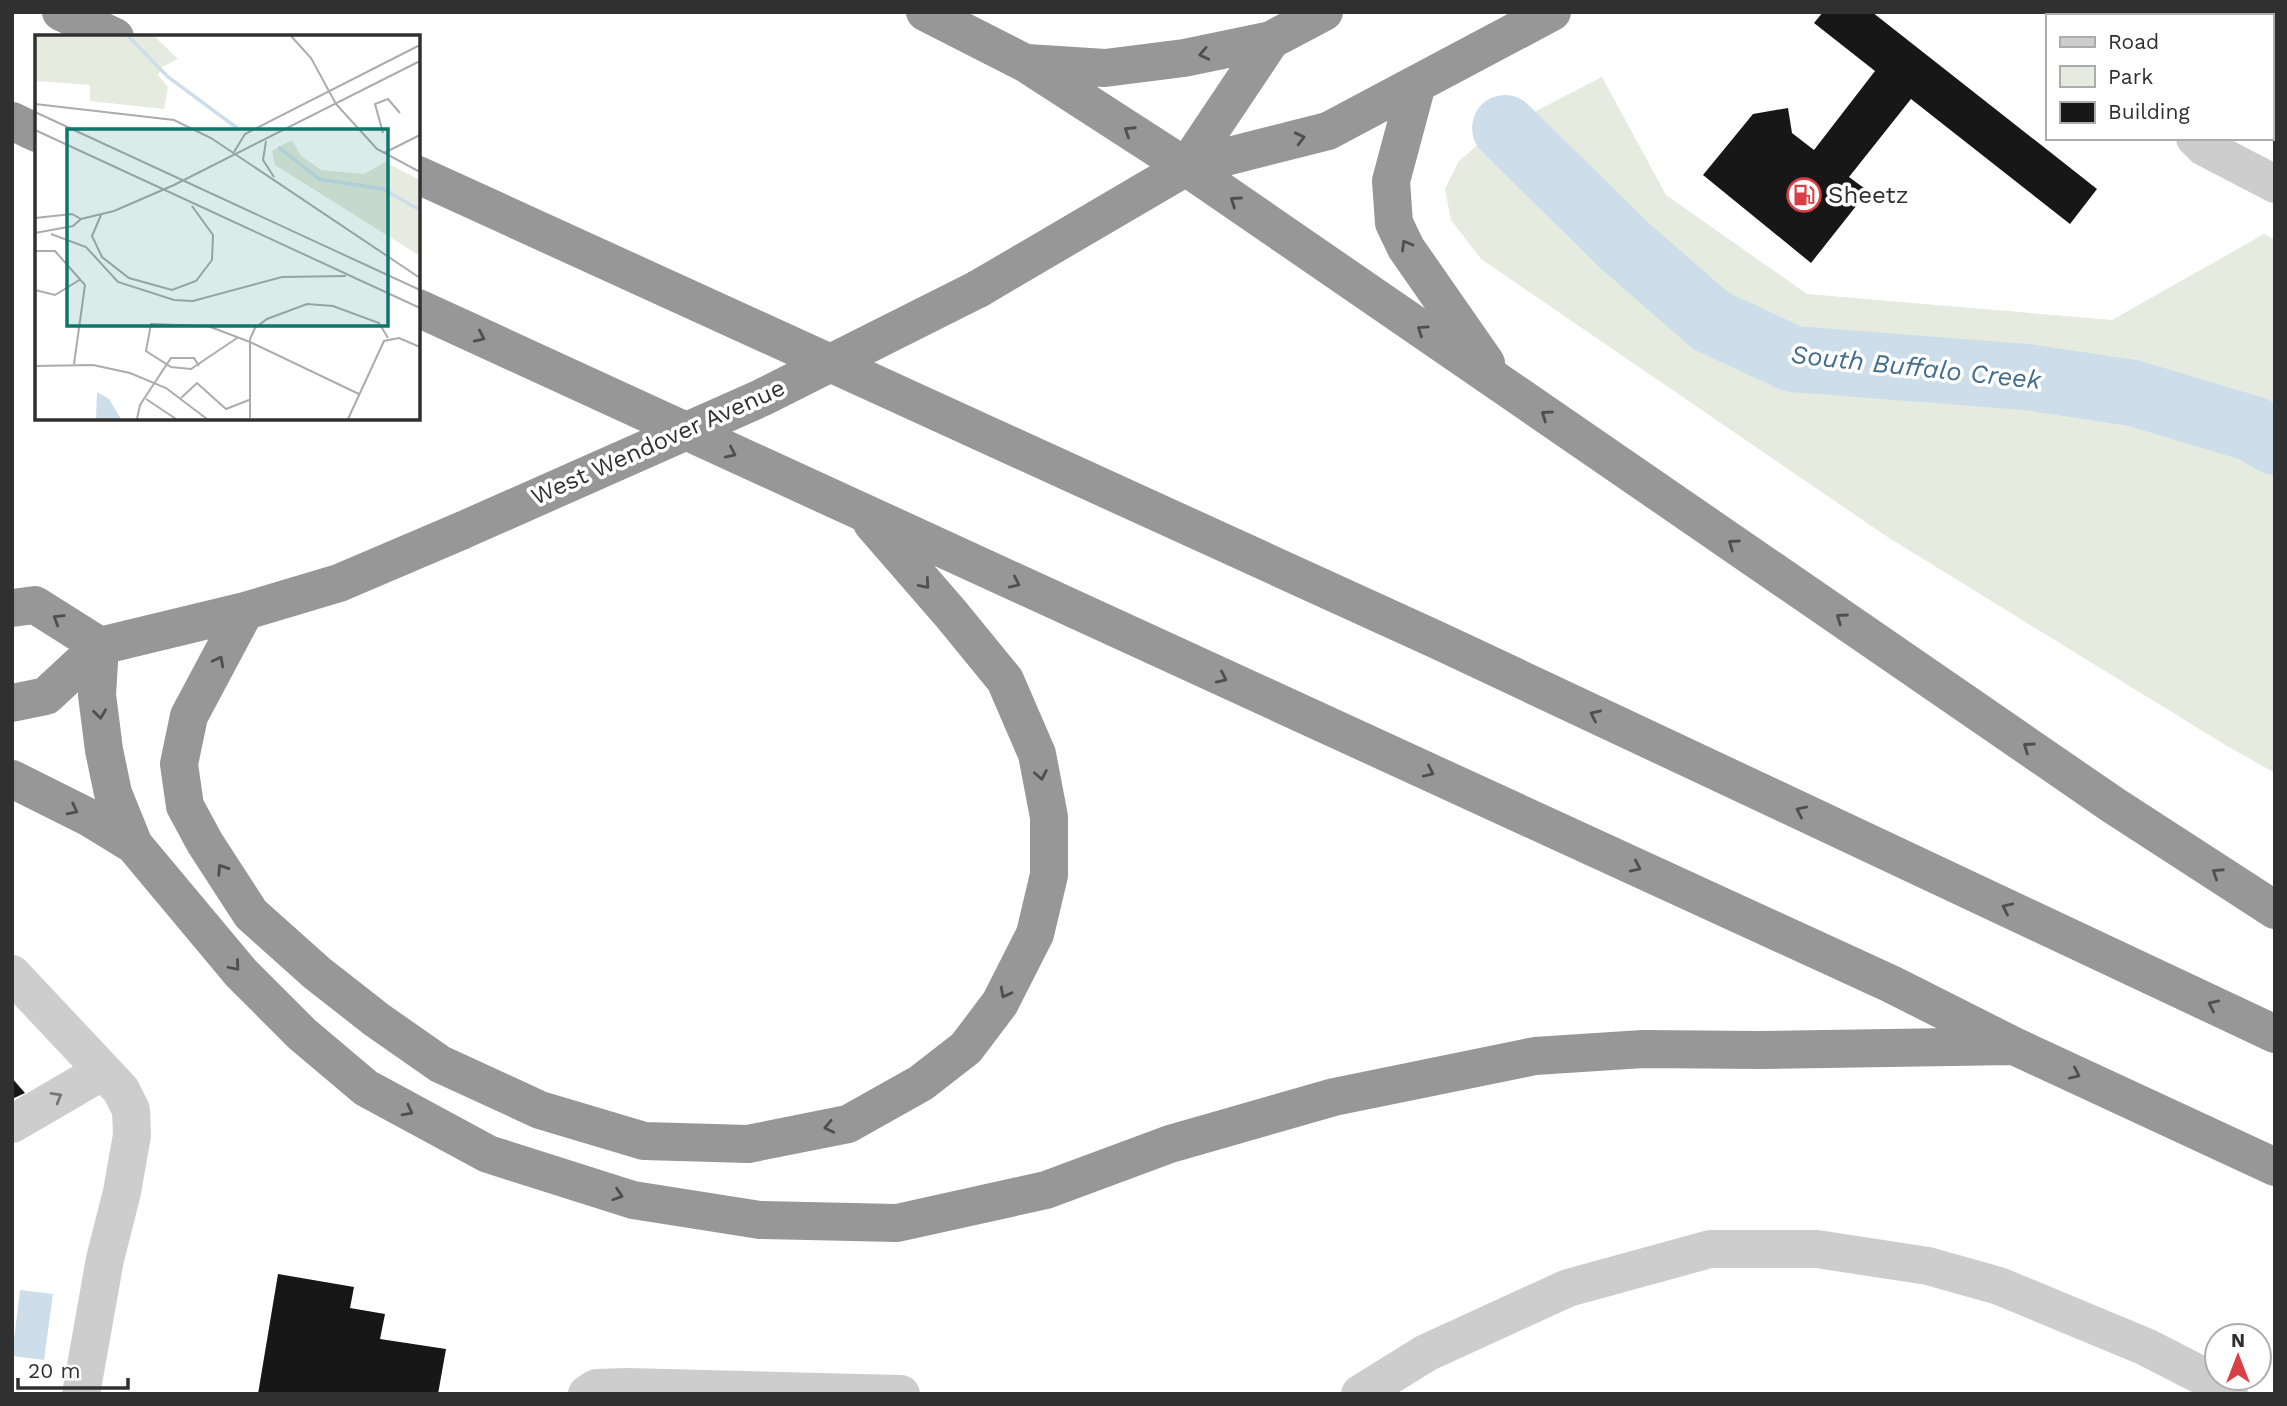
<svg xmlns="http://www.w3.org/2000/svg" width="2287" height="1406" viewBox="0 0 2287 1406" font-family="'Work Sans',sans-serif">
<style>
.green{fill:#e5ecdf}
.water{fill:#cddeea}
.lines{fill:none;stroke-linecap:round;stroke-linejoin:round}
.river{stroke:#cddeea;stroke-width:66}
.building{fill:#171717}
.minor{stroke:#cdcdcd;stroke-width:38}
.highway{stroke:#979797;stroke-width:38}
.highway-bridge{stroke:#979797;stroke-width:38}
.oneway{stroke:#4f4f4f}
.oneway2{stroke:#777}
.labels{text-anchor:middle;dominant-baseline:central;stroke-width:7;stroke-linejoin:round;paint-order:stroke}
.poi-label{font-size:24px;fill:#303030;stroke:#fff;text-anchor:start}
.street-label{font-size:24px;fill:#303030;stroke:#fff}
.water-label{font-size:26px;font-style:italic;fill:#436e8d;stroke:#fff}
.inset-river{fill:none;stroke:#cddeea;stroke-width:3.5}
.inset-road{fill:none;stroke:#acacac;stroke-width:2}
.view{fill:#0f766e;fill-opacity:0.15;stroke:#0f766e;stroke-width:3.5}
.inset-edge{fill:none;stroke:#303030;stroke-width:3.5}
</style>
<rect width="100%" height="100%" fill="#fff"/>
<path class="green" d="M 1602,77 L 1666,195 L 1807,294 L 2112,320 L 2264,234 L 2275,240 L 2275,773 L 2227,746 L 1886,536 L 1481,259 L 1451,220 L 1445,189 L 1459,161 L 1488,136 Z"/>
<path class="water" d="M 20,1290 L 53,1294 L 44,1360 L 12,1356 Z"/>
<g class="lines">
<path class="river" d="M 1505,128 L 1625,246 L 1711,321 L 1793,359 L 2026,377 L 2133,393 L 2253,429 L 2275,442"/>
</g>
<path class="building" d="M 1823,12 L 1872,12 L 2097,189 L 2070,224 L 1911,99 L 1849,177 L 1868,191 L 1811,263 L 1703,175 L 1753,114 L 1788,108 L 1792,133 L 1814,150 L 1875,71 L 1814,23 Z
M 12,1078 L 25,1093 L 12,1099 Z
M 278,1274 L 354,1287 L 350,1308 L 385,1314 L 380,1339 L 446,1349 L 438,1394 L 258,1394 Z"/>
<g class="lines">
<path class="minor" d="M 2069,12 L 2072,16
M 2251,12 L 2252,16
M 2195,138 L 2204,147 L 2275,184
M 12,974 L 121,1090 L 131,1110 L 132,1135 L 122,1192 L 105,1259 L 81,1394
M 12,1124 L 103,1071
M 587,1394 L 596,1388 L 627,1387 L 901,1394
M 1360,1394 L 1426,1353 L 1568,1288 L 1710,1249 L 1817,1249 L 1928,1266 L 1999,1286 L 2146,1347 L 2218,1384 L 2229,1394"/>
<path class="highway" d="M 61,12 L 115,37
M 925,12 L 1025,63 L 1186,167 L 2113,805 L 2275,910
M 1027,63 L 1105,68 L 1184,58 L 1271,40
M 1417,84 L 1391,181 L 1394,223 L 1406,248 L 1486,363
M 12,121 L 37,133
M 1186,167 L 1271,40 L 1324,12
M 418,175 L 1437,640 L 2275,1034
M 978,289 L 1186,167 L 1328,131 L 1552,12
M 418,308 L 1891,984 L 2014,1046 L 2275,1167
M 12,608 L 35,605 L 100,646
M 245,611 L 189,716 L 179,764 L 185,806 L 205,843 L 251,914 L 317,973 L 377,1020 L 440,1064 L 540,1110 L 644,1141 L 748,1144 L 848,1124 L 921,1083 L 966,1048 L 1000,1003 L 1035,934 L 1049,875 L 1049,817 L 1037,754 L 1005,680 L 951,614 L 872,523
M 100,646 L 97,695 L 104,750 L 113,793 L 134,845
M 12,703 L 46,696 L 100,646 L 245,611 L 339,583 L 461,531
M 12,779 L 90,818 L 134,845 L 241,973 L 302,1034 L 366,1088 L 488,1154 L 633,1200 L 760,1220 L 897,1223 L 1046,1190 L 1170,1144 L 1334,1097 L 1535,1056 L 1643,1049 L 1758,1050 L 2014,1046"/>
<path class="highway-bridge" d="M 461,531 L 761,398 L 978,289"/>
</g>
<defs><path id="oneway-chevron" d="M-2-3.5L2.5 0L-2 3.5" fill="none" stroke-width="1.6" stroke-linecap="round" stroke-linejoin="round" transform="scale(1.75)"/></defs>
<g class="oneway">
<use href="#oneway-chevron" transform="translate(1204 54) rotate(168)"/>
<use href="#oneway-chevron" transform="translate(1129 131) rotate(-147)"/>
<use href="#oneway-chevron" transform="translate(1300 138) rotate(-14)"/>
<use href="#oneway-chevron" transform="translate(1235 201) rotate(-145)"/>
<use href="#oneway-chevron" transform="translate(1406 245) rotate(-120)"/>
<use href="#oneway-chevron" transform="translate(1422 330) rotate(-146)"/>
<use href="#oneway-chevron" transform="translate(480 337) rotate(25)"/>
<use href="#oneway-chevron" transform="translate(1546 415) rotate(-145)"/>
<use href="#oneway-chevron" transform="translate(731 453) rotate(25)"/>
<use href="#oneway-chevron" transform="translate(1733 544) rotate(-145)"/>
<use href="#oneway-chevron" transform="translate(1015 583) rotate(25)"/>
<use href="#oneway-chevron" transform="translate(925 584) rotate(49)"/>
<use href="#oneway-chevron" transform="translate(1841 618) rotate(-145)"/>
<use href="#oneway-chevron" transform="translate(58 619) rotate(-148)"/>
<use href="#oneway-chevron" transform="translate(219 661) rotate(-62)"/>
<use href="#oneway-chevron" transform="translate(1222 678) rotate(25)"/>
<use href="#oneway-chevron" transform="translate(100 714) rotate(83)"/>
<use href="#oneway-chevron" transform="translate(1595 715) rotate(-155)"/>
<use href="#oneway-chevron" transform="translate(2028 747) rotate(-145)"/>
<use href="#oneway-chevron" transform="translate(1429 772) rotate(25)"/>
<use href="#oneway-chevron" transform="translate(1041 775) rotate(79)"/>
<use href="#oneway-chevron" transform="translate(73 810) rotate(27)"/>
<use href="#oneway-chevron" transform="translate(1801 811) rotate(-155)"/>
<use href="#oneway-chevron" transform="translate(1636 867) rotate(25)"/>
<use href="#oneway-chevron" transform="translate(222 869) rotate(-123)"/>
<use href="#oneway-chevron" transform="translate(2217 873) rotate(-147)"/>
<use href="#oneway-chevron" transform="translate(2007 908) rotate(-155)"/>
<use href="#oneway-chevron" transform="translate(235 966) rotate(50)"/>
<use href="#oneway-chevron" transform="translate(1005 993) rotate(118)"/>
<use href="#oneway-chevron" transform="translate(2213 1005) rotate(-155)"/>
<use href="#oneway-chevron" transform="translate(2075 1074) rotate(25)"/>
<use href="#oneway-chevron" transform="translate(408 1111) rotate(28)"/>
<use href="#oneway-chevron" transform="translate(829 1127) rotate(168)"/>
<use href="#oneway-chevron" transform="translate(618 1195) rotate(18)"/>
</g>
<use class="oneway2" href="#oneway-chevron" transform="translate(57 1097) rotate(-30)"/>
<defs>
<symbol id="fuel-ring" viewBox="-11 -11 22 22"><circle r="9.5" fill="#fff" stroke="#d94046" stroke-width="1.5"/><path d="M-5.5-6h7V0h2V4h1.3V-2.5L3-4.5l.8-.8L6-3V5H2.5V1h-1V6h-7ZM-4.2-4.7v3.2H.2V-4.7Z" fill="#d94046"/></symbol>
</defs>
<g fill-rule="evenodd">
<use href="#fuel-ring" x="1785" y="176" width="38" height="38"/>
</g>
<g class="labels">
<g class="poi-label">
<text x="1828" y="195">Sheetz</text>
</g>
<g class="street-label">
<text transform="translate(658 442) rotate(-24)">West Wendover Avenue</text>
</g>
<g class="water-label">
<text transform="translate(1916 367) rotate(6)">South Buffalo Creek</text>
</g>
</g>
<g transform="translate(35 35)">
<rect width="385" height="385" fill="#fff"/>
<path d="M 0,1 L 119,1 L 143,24 L 127,32 L 123,40 L 133,52 L 129,74 L 55,66 L 55,50 L 0,46 ZM 257,105 L 266,121 L 286,135 L 329,139 L 350,127 L 385,145 L 385,221 L 240,130 L 237,116 Z" fill="#e5ecdf"/>
<path d="M 62,357 L 74,364 L 86,384 L 61,384 Z" fill="#cddeea"/>
<path class="inset-river" d="M 93,1 L 133,42 L 202,93M 243,112 L 284,144 L 348,154 L 385,175"/>
<path class="inset-road" d="M 256,1 L 276,23 L 301,69M 0,69 L 139,85 L 176,103 L 385,243M 301,69 L 342,114 L 385,137M 0,77 L 385,255M 0,95 L 385,273M 348,98 L 340,69 L 353,64 L 365,78M 231,106 L 228,125 L 239,142M 199,117 L 210,99 L 385,10M 349,118 L 385,100M 66,180 L 57,201 L 67,222 L 94,243 L 137,255 L 161,246 L 177,225 L 178,200 L 157,171M 0,183 L 37,179 L 46,184M 0,198 L 38,191 L 46,184 L 79,176 L 139,150 L 385,26M 16,199 L 51,212 L 83,247 L 139,265 L 158,266 L 247,242 L 311,241M 0,216 L 20,216 L 50,250 L 39,329M 0,255 L 20,260 L 46,244M 202,303 L 156,334 L 136,332 L 111,316 L 116,289 L 173,291 L 215,307 L 324,359M 0,331 L 58,330 L 95,338 L 131,353 L 172,384M 146,363 L 162,348 L 191,374 L 214,365M 111,364 L 141,384M 215,383 L 215,304 L 220,293 L 232,284 L 272,269 L 298,271 L 344,288 L 353,303M 102,384 L 105,370 L 136,323 L 159,323 L 164,331M 313,384 L 349,306 L 364,303 L 385,312"/>
<path class="view" d="M 32,94 L 353,94 L 353,291 L 32,291 Z"/>
<rect width="385" height="385" class="inset-edge"/>
</g>
<rect width="2287" height="1406" fill="none" stroke="#303030" stroke-width="28"/>
<rect x="2046" y="14" width="228" height="126" fill="#ffffff" stroke="#acacac" stroke-width="2"/>
<rect x="2060" y="37" width="35" height="10" fill="#cdcdcd" stroke="#acacac" stroke-width="2"/>
<text x="2108" y="49" font-size="21" fill="#303030">Road</text>
<rect x="2060" y="66" width="35" height="21" fill="#e5ecdf" stroke="#acacac" stroke-width="2"/>
<text x="2108" y="84" font-size="21" fill="#303030">Park</text>
<rect x="2060" y="102" width="35" height="21" fill="#171717" stroke="#acacac" stroke-width="2"/>
<text x="2108" y="119" font-size="21" fill="#303030">Building</text>
<g transform="translate(2238 1357)"><circle r="33" fill="#ffffff" stroke="#acacac" stroke-width="2"/>
<path d="M0-5L12 26L0 18L-12 26Z" fill="#d94046"/>
<text y="-10" font-size="19" font-weight="bold" text-anchor="middle" fill="#303030">N</text>
</g>
<path d="M18 1378v10h110v-10" fill="none" stroke="#303030" stroke-width="3.5"/>
<text x="28" y="1378" font-size="21" fill="#303030" stroke="#ffffff" stroke-width="5" paint-order="stroke">20 m</text>
</svg>
